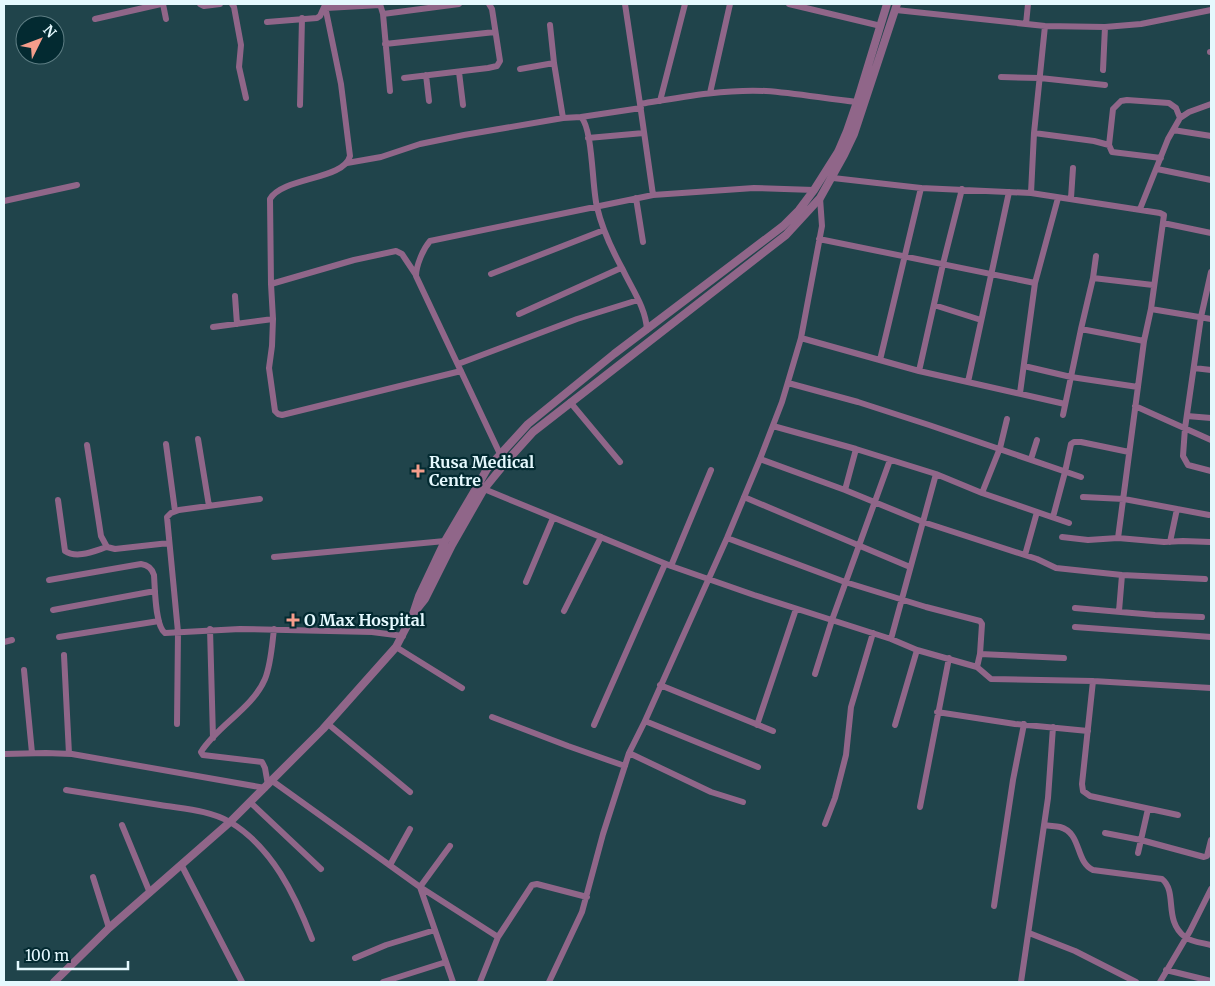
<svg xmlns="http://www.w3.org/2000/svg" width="1215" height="986" viewBox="0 0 1215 986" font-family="Merriweather,serif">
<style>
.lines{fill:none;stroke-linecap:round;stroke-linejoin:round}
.minor{stroke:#906689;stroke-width:6}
.tertiary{stroke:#906689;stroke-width:8}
.poi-dot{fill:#f49d8b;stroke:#032a31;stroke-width:2}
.labels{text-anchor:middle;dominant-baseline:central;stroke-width:4.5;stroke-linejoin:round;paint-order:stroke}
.poi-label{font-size:16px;font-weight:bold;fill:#e5f9fe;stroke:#032a31;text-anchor:start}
</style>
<rect width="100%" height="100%" fill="#20444b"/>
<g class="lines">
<path class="minor" d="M 163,4 L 166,19
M 200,4 L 204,6 L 220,4
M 232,4 L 234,7 L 241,45 L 239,67 L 246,98
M 380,4 L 383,14 L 390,91
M 625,4 L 640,104 C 682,97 724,89 766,91 C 796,93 827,99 857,102
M 789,4 L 881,26
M 325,6 L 341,84 L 350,156 C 344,180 283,177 270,199 L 271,284 L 273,319 L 272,346 L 269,368 L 275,411 L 278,414 L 282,415 L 461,371
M 326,8 L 380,5
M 896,10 L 1045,26 L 1105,27 L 1141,24 L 1211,10
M 383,14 L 459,4
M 95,19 L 161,4
M 267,22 L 317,18 L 320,16 L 325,5
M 1026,24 L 1028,4
M 550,25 L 554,63 L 563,118
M 385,44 L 495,32
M 1210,52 L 1211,52
M 520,69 L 554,63
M 1103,70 L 1105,27
M 459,72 L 463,105
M 426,75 L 429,101
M 1001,77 L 1040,78 L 1105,85
M 404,78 L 488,68 L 497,66 L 500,61 L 492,9 L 489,4
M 710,93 L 730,4
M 660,101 L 685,4
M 640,104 L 653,195
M 300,105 L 302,18
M 581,117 L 641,108
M 1173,130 L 1211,136
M 1034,133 L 1094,141 L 1109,145
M 588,138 L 644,133
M 1161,158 L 1112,152 L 1109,145 L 1113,109 L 1121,101 L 1127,100 L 1169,103 L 1176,108 L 1180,118
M 347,163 L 381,157 L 420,144 L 464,135 L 563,118 L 581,117 C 593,129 592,188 597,207 C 602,229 612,250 623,270 C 632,289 646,308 647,330
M 1157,169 L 1211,180
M 833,178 L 921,188 L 1031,193 L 1160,213 L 1164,215 L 1151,309 L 1144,341 L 1118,538
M 1031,193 L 1034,133 L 1045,26
M 636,198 L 643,242
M 1071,198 L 1073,168
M 4,201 L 77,185
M 1140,209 L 1168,139 L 1180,118 L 1189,112 L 1211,104
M 1163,223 L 1211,233
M 819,239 L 1035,283
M 1211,272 L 1201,317 L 1185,428 L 1183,456 L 1188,465 L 1211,471
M 491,274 L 604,230
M 1093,278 L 1096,256
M 271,284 L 354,260 L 396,251 L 402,254 L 416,275
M 235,296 L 237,324
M 934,305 L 981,320
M 1151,309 L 1211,319
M 519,314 L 621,268
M 213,327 L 273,319
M 1081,329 L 1144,341
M 801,338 L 919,371 L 1065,404
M 880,360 L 921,188
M 458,364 L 577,319 L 638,300
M 1024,366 L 1071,377 L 1138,387
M 1194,368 L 1211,370
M 919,371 L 943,264 L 962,189
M 968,382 L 1009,192
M 788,383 L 858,402 L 929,425 L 1081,477
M 1020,393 L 1035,283 L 1058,198
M 570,402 L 620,462
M 1135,406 L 1211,440
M 1063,415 L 1081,329 L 1093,278 L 1153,285
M 1187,416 L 1211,418
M 773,426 L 856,449 L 936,474 L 891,639
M 198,439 L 209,506
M 166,444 L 175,511
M 87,445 L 101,536 L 107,547 L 115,549 L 169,543
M 856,449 L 845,490 L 923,522 L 1037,559 L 1056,568 L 1122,575 L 1205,579
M 500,454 L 416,276 C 416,266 423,249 430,241 L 653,195 L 754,188 L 814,190
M 760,459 L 845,490
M 1031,459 L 1037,440
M 936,474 L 982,493 L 1069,523
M 484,489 L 671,566 L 754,595 L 891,639 L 917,650 L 977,667 L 991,679 L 1093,681 L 1211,688
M 982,493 L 1000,448 L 1007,419
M 744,497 L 910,567
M 1083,497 L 1124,499 L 1209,515
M 58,500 L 65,551 C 77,559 94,551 107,547
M 1053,517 L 1065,472 L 1071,444 L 1074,442 L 1081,442 L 1129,452
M 1062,537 L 1088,540 L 1118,538 L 1164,542 L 1183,541 L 1210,542
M 727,538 L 845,582 L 926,607 L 980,621 L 982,624 L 980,654 L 977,667
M 1170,542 L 1177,509
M 1025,555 L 1037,512
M 274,557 L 445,541
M 671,566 L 711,470
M 49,580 L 141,564 C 148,565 152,568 154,575 C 155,588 155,626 165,633 L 240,629 L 372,632 L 403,636
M 526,582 L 553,518
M 1075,608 L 1155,615 L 1202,617
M 53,610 L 155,591
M 564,611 L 601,537
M 1119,611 L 1122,575
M 1075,627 L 1211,637
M 210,629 L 213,738
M 59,637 L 159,621
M 4,642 L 12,640
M 396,647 L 462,688
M 980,654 L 1064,658
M 64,655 L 69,754
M 24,670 L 32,753
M 815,674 L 832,620 L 890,460
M 1093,681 L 1082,784 L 1083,791 L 1090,796 L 1178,815
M 660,685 L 773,731
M 937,712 L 1015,724 L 1088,731
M 492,717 L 568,746 L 625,766
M 645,721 L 758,767
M 177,724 L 178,632 L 167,517 L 171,513 L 179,510 L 260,499
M 328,724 L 410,792
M 594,725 L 665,564
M 757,725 L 796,609
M 895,725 L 917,650
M 629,753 L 711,792 L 743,802
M 4,754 L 46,753 L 72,754 L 265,788
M 271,780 L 420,887 L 498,937
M 268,785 L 265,768 L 262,762 L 203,755 L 201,752 C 218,725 252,709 265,679 C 271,664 272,645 274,629
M 66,790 C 97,795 129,800 160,805 C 184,809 209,810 230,822 C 272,847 295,895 312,939
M 250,802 L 321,869
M 920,807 L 949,658
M 825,824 L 835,798 L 846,755 L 851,707 L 873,633
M 122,825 L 150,893
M 1044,825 C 1049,826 1055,826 1060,827 C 1082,833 1075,862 1093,870 L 1162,879 C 1178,892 1163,920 1185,937 C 1191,942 1204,943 1211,945
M 1105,833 L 1141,840 L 1204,857 L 1207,856 L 1211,840
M 450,846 L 420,887 L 453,982
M 1138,853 L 1148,809
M 390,865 L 410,829
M 182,866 L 242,982
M 93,877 L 109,928
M 994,906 L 1013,780 L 1024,724
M 1029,933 L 1075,951 L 1136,982
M 355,958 L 386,945 L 435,930
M 1166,970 L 1211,981
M 383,982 L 446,962
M 480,982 L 498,937 L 532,885 L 537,884 L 587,897
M 549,982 L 582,912 L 603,834 L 629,753 L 645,721 L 727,538 L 760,459 L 782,402 L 801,338 L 822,226 L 820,198
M 1021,982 L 1048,798 L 1053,727
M 1160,982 L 1190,931 L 1211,889"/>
<path class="tertiary" d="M 413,614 L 425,599 L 452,545 L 484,489 L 506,462 L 533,432 L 786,235 L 820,198 L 844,155 L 854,134 L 897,4
M 54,982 L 109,928 L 230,822 L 323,729 L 396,647 L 413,614 L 419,596 L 445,541 L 478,485 L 487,469 L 528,424 L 614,354 L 783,226 L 799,210 L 814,190 L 838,152 L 847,131 L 857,102 L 887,4"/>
</g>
<g class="poi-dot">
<path d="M415.5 463.5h5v5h5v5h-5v5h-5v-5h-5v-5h5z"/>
<path d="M290.5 612.5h5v5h5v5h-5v5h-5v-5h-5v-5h5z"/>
</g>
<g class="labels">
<g class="poi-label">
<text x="429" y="462">Rusa Medical<tspan x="429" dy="18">Centre</tspan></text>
<text x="304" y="620">O Max Hospital</text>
</g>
</g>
<rect width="1215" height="986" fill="none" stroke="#e5f9fe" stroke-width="10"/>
<g transform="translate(40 40) rotate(48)"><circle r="24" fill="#032a31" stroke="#5d7d83"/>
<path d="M0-4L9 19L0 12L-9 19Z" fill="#f49d8b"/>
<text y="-8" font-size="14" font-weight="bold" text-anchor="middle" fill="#e5f9fe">N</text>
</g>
<path d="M18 961v8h110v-8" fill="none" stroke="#e5f9fe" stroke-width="2.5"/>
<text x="25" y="961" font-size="15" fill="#e5f9fe" stroke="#032a31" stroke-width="4" paint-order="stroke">100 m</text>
</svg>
